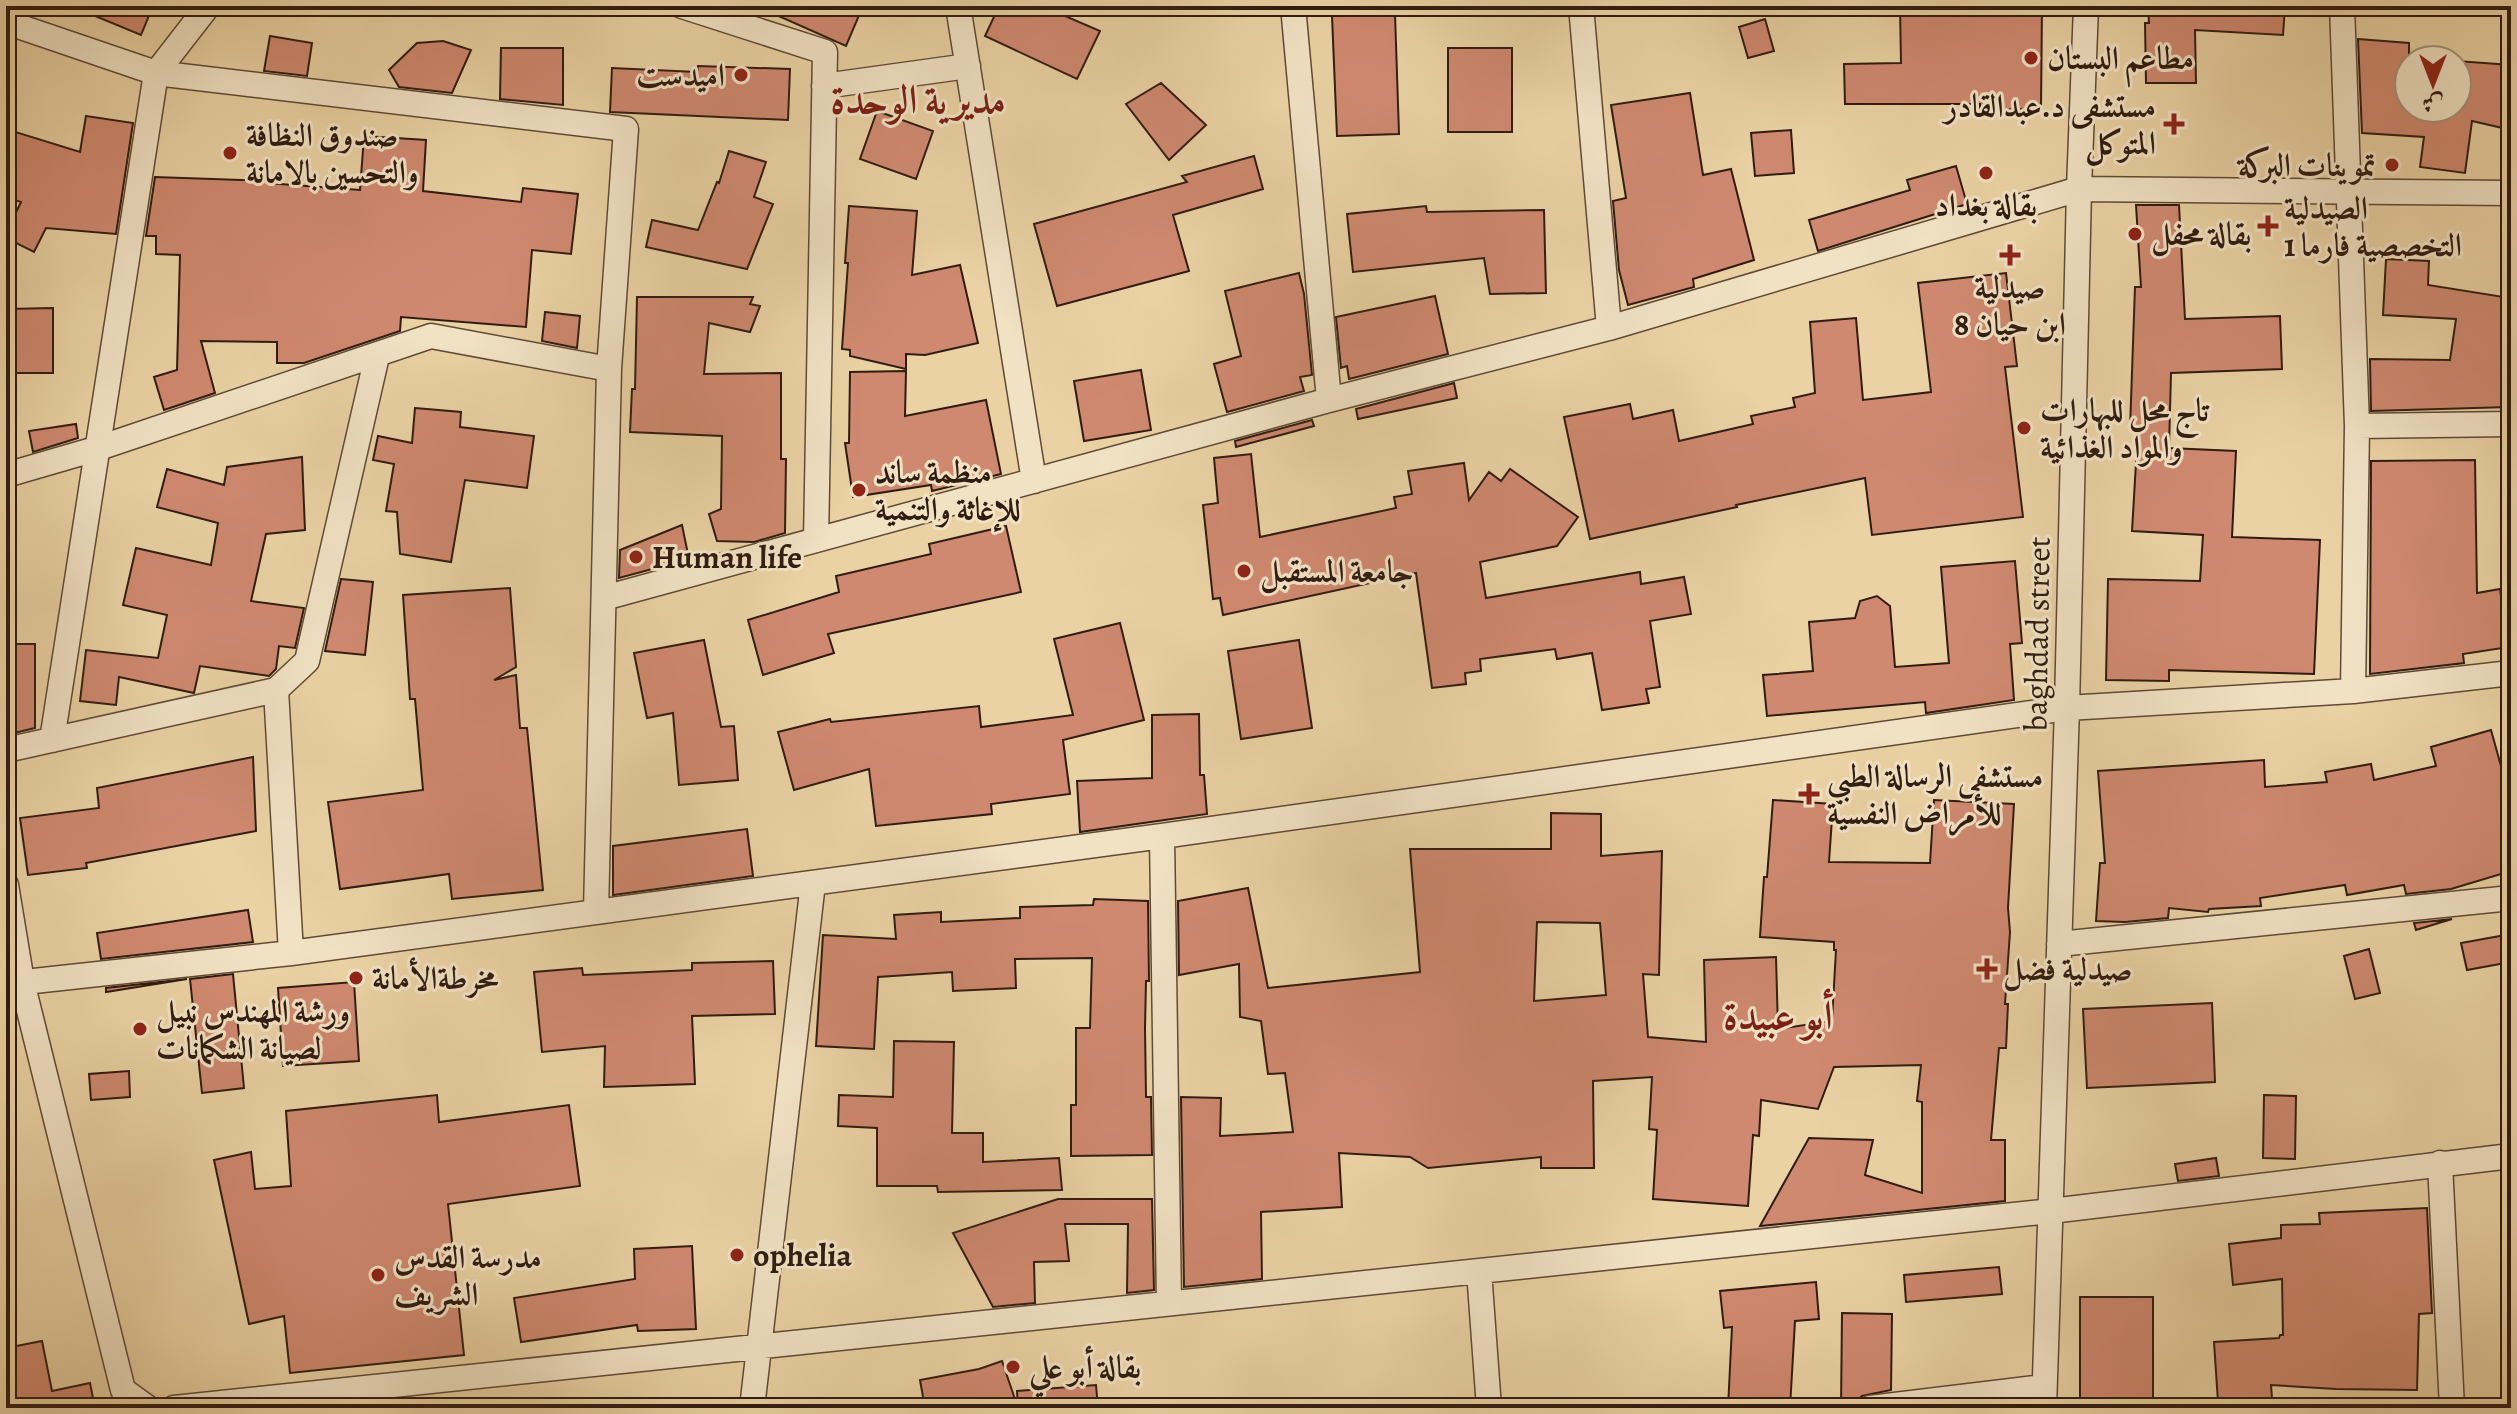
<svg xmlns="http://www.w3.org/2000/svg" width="2517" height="1414" viewBox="0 0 2517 1414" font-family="Alegreya,Amiri,serif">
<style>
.building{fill:#cf8970;stroke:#311c11;stroke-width:2;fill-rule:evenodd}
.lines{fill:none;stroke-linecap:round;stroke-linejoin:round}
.minor-casing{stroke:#5f4a36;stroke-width:27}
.minor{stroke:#f1e2c4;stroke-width:24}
.poi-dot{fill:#8f2418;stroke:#f1e2c4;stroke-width:3}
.labels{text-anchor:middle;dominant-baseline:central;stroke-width:6;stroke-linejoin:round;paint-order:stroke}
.poi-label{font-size:32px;font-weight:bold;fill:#311c11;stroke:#f1e2c4;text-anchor:start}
.street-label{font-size:32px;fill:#311c11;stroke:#f1e2c4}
.district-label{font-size:40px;font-weight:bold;fill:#7a1f14;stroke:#f1e2c4}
</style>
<rect width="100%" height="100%" fill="#ead2a4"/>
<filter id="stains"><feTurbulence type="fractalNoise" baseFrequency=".0025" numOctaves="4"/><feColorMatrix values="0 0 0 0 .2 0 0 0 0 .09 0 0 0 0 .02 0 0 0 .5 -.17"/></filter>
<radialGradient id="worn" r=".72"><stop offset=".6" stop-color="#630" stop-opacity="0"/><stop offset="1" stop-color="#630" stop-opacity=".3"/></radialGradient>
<path class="building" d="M 71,6 L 153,6 L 141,35 Z
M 756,6 L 863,6 L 846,46 Z
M 999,6 L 1042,6 L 1100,31 L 1077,79 L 985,36 Z
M 1900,6 L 2042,6 L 2041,109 L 1980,110 L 1980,104 L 1845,104 L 1844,64 L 1901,63 Z
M 2148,6 L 2285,6 L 2283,35 L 2195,30 L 2196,83 L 2146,83 L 2145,23 L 2149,23 Z
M 1395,14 L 1399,134 L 1337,136 L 1332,16 Z
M 1765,19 L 1774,51 L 1748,58 L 1739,27 Z
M 270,36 L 312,43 L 307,76 L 264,71 Z
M 2358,39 L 2409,43 L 2409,108 L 2457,108 L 2457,61 L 2511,65 L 2511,130 L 2472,121 L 2465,173 L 2420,167 L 2424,137 L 2362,133 Z
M 443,41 L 471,50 L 452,93 L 399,87 L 389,70 L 417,43 Z
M 501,48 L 563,48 L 563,105 L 500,99 Z
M 1448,48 L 1512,48 L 1512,132 L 1448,132 Z
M 698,66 L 790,69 L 788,120 L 610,112 L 612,68 L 697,72 Z
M 1161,83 L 1206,125 L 1169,160 L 1126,104 Z
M 1690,93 L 1703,175 L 1731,169 L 1754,260 L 1693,279 L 1694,287 L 1628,305 L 1619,270 L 1613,201 L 1626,198 L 1611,105 Z
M 877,111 L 933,131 L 916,179 L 860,159 Z
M 86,116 L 133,123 L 116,234 L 46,228 L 34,252 L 6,238 L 6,233 L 21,202 L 6,197 L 6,129 L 80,152 Z
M 1791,130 L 1794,173 L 1755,176 L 1751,133 Z
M 364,136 L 426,140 L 423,191 L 521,202 L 523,188 L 578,194 L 571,254 L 532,250 L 526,327 L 401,317 L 400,331 L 304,363 L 277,363 L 277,342 L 201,341 L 215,393 L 164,410 L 154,377 L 177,370 L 180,255 L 156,254 L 156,236 L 146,236 L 155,177 L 267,181 L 267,183 L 360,190 Z
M 729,151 L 766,162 L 754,197 L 773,204 L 747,269 L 646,247 L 652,220 L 698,230 L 717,182 L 719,183 Z
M 1254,156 L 1263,189 L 1173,215 L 1189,271 L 1057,306 L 1034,224 L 1187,182 L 1182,176 Z
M 1956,166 L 1967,204 L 1818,251 L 1809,220 L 1910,190 L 1907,180 Z
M 2136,205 L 2179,205 L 2185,319 L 2280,316 L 2282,369 L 2171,373 L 2169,448 L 2236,451 L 2232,537 L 2320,540 L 2314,674 L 2169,670 L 2169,681 L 2106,680 L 2108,579 L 2200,581 L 2203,535 L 2132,531 L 2138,429 L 2130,429 L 2135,287 L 2141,287 Z
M 849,206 L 917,211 L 912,275 L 960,265 L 978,343 L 925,355 L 906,354 L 906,369 L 850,356 L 850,350 L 842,349 L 848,263 L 845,263 Z
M 1426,206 L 1427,212 L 1544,210 L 1546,293 L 1490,294 L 1484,258 L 1353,272 L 1347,214 Z
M 2386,259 L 2429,261 L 2428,285 L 2510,298 L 2501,357 L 2509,407 L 2371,411 L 2370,359 L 2450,360 L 2456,319 L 2383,315 Z
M 1299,273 L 1304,294 L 1312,375 L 1300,377 L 1304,391 L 1227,412 L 1214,364 L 1241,356 L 1225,291 Z
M 2006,273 L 2017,366 L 2005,367 L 2023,517 L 1872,535 L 1865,478 L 1736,505 L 1737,507 L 1590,539 L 1564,417 L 1630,404 L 1633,419 L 1673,410 L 1679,441 L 1753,424 L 1751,416 L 1795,407 L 1793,398 L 1815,393 L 1810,322 L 1856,318 L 1863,400 L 1931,392 L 1918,283 Z
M 1435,296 L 1448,354 L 1349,379 L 1347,366 L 1341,368 L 1336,317 Z
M 637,297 L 753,297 L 750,304 L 760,306 L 750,332 L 709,323 L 704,374 L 781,373 L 781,459 L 786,459 L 785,533 L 754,542 L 717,541 L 709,514 L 721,509 L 722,436 L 630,432 L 632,389 L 635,389 Z
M 53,308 L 53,373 L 6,373 L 6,309 Z
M 545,312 L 580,316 L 577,348 L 542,341 Z
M 1141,370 L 1151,430 L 1084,441 L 1074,381 Z
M 906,371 L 905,416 L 986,400 L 1001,474 L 932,491 L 931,485 L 853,497 L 845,443 L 849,443 L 850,372 Z
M 1454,383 L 1457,398 L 1358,419 L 1356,409 Z
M 415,408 L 461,412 L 460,427 L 534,436 L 527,488 L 465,480 L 451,562 L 400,554 L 397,512 L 386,511 L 394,464 L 373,460 L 378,436 L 412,443 Z
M 1312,420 L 1314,426 L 1236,447 L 1235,441 Z
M 76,424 L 78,438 L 33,452 L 29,431 Z
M 1251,454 L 1260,537 L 1396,508 L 1394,497 L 1412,494 L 1408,471 L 1464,463 L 1469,500 L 1489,472 L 1501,481 L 1510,469 L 1578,517 L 1557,546 L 1480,562 L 1486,598 L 1640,572 L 1641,584 L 1684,577 L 1691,614 L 1650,621 L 1660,687 L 1646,689 L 1649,703 L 1602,710 L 1592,653 L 1557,659 L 1555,649 L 1480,659 L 1481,671 L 1465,673 L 1466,684 L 1432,688 L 1416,573 L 1223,615 L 1220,598 L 1213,599 L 1203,505 L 1218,503 L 1214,458 Z
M 302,457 L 305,530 L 266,534 L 251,601 L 304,608 L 295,648 L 279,646 L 276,669 L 269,676 L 200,666 L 194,693 L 119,677 L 116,705 L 80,701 L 86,650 L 158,658 L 167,615 L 123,605 L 136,548 L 211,565 L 218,523 L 157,507 L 167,469 L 224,485 L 227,467 Z
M 2475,460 L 2477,593 L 2500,589 L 2509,647 L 2463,654 L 2464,663 L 2370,674 L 2371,461 Z
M 682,525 L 689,559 L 619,578 L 620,550 Z
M 1006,526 L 1021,592 L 828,634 L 834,653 L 763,675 L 748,620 L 839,592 L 836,576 L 931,554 L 929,544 Z
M 2015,561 L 2022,643 L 2010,644 L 2014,700 L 1926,713 L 1925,702 L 1767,716 L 1763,675 L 1813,671 L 1809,622 L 1855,618 L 1860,601 L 1877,596 L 1890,606 L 1895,667 L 1949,663 L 1941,567 Z
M 341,579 L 373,582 L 365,655 L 325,651 Z
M 510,588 L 516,667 L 494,680 L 516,675 L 520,728 L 527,728 L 543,890 L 452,899 L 449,874 L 340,889 L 328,802 L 423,790 L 415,699 L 410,699 L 403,595 Z
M 1120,623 L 1144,720 L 1063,740 L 1070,794 L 991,804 L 992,814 L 876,826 L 869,769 L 794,790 L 778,732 L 830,719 L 831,722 L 979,706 L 981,727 L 1073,715 L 1054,639 Z
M 704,640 L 721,727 L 734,726 L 738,780 L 679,785 L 673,713 L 647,718 L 634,653 Z
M 1299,640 L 1312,728 L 1241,739 L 1228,651 Z
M 6,644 L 35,644 L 35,728 L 6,735 Z
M 1199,714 L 1200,775 L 1204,775 L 1207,814 L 1080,832 L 1077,781 L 1152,778 L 1152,715 Z
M 2491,730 L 2511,802 L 2511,871 L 2451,889 L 2406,894 L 2404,885 L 2347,895 L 2345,885 L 2260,898 L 2261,906 L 2209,909 L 2208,912 L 2169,908 L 2168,918 L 2125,922 L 2096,921 L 2100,863 L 2105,863 L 2098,771 L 2264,760 L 2265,787 L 2327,782 L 2325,772 L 2371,764 L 2374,780 L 2436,766 L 2431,747 Z
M 253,757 L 256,831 L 86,863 L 87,868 L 28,875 L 20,818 L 99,808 L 97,788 Z
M 1773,800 L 1833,804 L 1829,862 L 1930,863 L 1934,800 L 2014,804 L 2008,908 L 2010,932 L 2005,1004 L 2008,1004 L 2006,1048 L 1999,1048 L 1991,1140 L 2005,1140 L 2005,1201 L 1760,1226 L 1809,1138 L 1873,1140 L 1865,1175 L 1922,1193 L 1922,1102 L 1917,1101 L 1921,1065 L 1834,1067 L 1818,1109 L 1761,1100 L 1759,1136 L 1753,1135 L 1748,1206 L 1653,1199 L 1657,1130 L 1649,1129 L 1652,1077 L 1593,1081 L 1594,1168 L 1541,1168 L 1541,1157 L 1428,1168 L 1410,1157 L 1339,1153 L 1342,1207 L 1261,1212 L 1262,1279 L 1184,1287 L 1181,1097 L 1221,1098 L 1220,1136 L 1293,1132 L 1285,1073 L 1268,1074 L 1261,1021 L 1240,1017 L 1239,964 L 1179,975 L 1178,901 L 1248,888 L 1268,988 L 1420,972 L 1410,849 L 1551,849 L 1551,813 L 1601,814 L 1601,856 L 1662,851 L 1659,975 L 1643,974 L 1648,1037 L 1706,1042 L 1704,960 L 1776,957 L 1778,1029 L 1832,1021 L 1836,950 L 1834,950 L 1834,942 L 1760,937 L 1764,877 L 1767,877 ZM 1537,922 L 1600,923 L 1606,995 L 1534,1001 Z
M 747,829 L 753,876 L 613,895 L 613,846 Z
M 1094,899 L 1148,901 L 1149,981 L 1146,981 L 1145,1028 L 1146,1097 L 1151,1097 L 1152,1155 L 1071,1156 L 1071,1105 L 1076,1105 L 1076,1028 L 1090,1028 L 1092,958 L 1015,959 L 1016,988 L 953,991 L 952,972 L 878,977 L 874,1049 L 816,1046 L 823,935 L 896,939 L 894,915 L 941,912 L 941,922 L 1020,918 L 1020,907 L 1093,905 Z
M 248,910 L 253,942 L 101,959 L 97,933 Z
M 2452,919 L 2416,930 L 2414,923 Z
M 2511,934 L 2511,962 L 2467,970 L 2461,943 Z
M 2369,949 L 2380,993 L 2355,999 L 2344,956 Z
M 773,961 L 775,1014 L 692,1016 L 695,1084 L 604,1087 L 605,1046 L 542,1052 L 534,972 L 582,968 L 583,975 L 692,970 L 692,963 Z
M 233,974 L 244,1088 L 202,1093 L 190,979 Z
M 187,979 L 106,992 L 106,988 Z
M 354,982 L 359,1061 L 283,1066 L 278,988 Z
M 2212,1003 L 2215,1082 L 2087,1088 L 2083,1009 Z
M 894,1041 L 954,1042 L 952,1133 L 983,1133 L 983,1162 L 1059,1158 L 1062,1190 L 938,1192 L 937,1186 L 877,1186 L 877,1128 L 838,1126 L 839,1095 L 893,1097 Z
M 129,1071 L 130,1097 L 91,1100 L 89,1074 Z
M 437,1095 L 439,1122 L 569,1105 L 580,1186 L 448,1204 L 464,1355 L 290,1373 L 284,1316 L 249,1324 L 214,1160 L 251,1152 L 255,1189 L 291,1186 L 286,1111 Z
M 2264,1095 L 2296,1096 L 2295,1159 L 2263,1158 Z
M 2216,1158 L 2219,1176 L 2178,1181 L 2175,1164 Z
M 1058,1199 L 1152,1199 L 1154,1290 L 1127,1293 L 1128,1224 L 1065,1224 L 1069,1261 L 1034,1262 L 1035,1303 L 993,1307 L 953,1233 Z
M 2427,1208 L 2432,1313 L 2419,1314 L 2417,1390 L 2336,1389 L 2271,1385 L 2272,1398 L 2218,1402 L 2214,1342 L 2279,1338 L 2280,1335 L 2283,1335 L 2282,1279 L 2233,1285 L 2229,1244 L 2281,1238 L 2281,1225 L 2320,1224 L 2319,1213 Z
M 692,1246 L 696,1329 L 638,1331 L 637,1325 L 521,1342 L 514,1298 L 635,1279 L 634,1249 Z
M 1999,1267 L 2002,1294 L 1906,1302 L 1904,1275 Z
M 1816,1282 L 1819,1319 L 1795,1321 L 1790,1408 L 1728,1408 L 1732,1327 L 1724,1328 L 1720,1291 Z
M 2080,1297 L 2153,1297 L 2153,1408 L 2080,1408 Z
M 1842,1313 L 1892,1314 L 1891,1390 L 1862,1396 L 1857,1401 L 1855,1408 L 1841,1408 Z
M 42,1341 L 52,1391 L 90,1383 L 95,1408 L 6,1408 L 6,1348 Z
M 1002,1361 L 1018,1408 L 1017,1391 L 1096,1385 L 1098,1408 L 925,1408 L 920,1380 L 979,1369 Z"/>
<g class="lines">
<defs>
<path id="minor" d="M 682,6 L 825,52 L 816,540
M 958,6 L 1034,481
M 1293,6 L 1329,400
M 1581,6 L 1609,328
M 2342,6 L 2357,426 L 2353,691
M 6,22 L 156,73 L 626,129 L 609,369 L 596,912
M 824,86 L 968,66
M 2357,426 L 2511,424
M 6,475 L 99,448 L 431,336 L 609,369
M 604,598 L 1329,400 L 1609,328 L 2079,189 L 2511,193
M 276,690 L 291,953
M 52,740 L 156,73 L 208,6
M 6,750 L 276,690 L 307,661 L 377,356
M 1162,836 L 1169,1303
M 6,885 L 22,982 L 123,1390 L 148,1408
M 2059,944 L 2511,898
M 6,984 L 291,953 L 1162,836 L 2067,708 L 2353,691 L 2511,673
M 2440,1163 L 2452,1408
M 1479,1271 L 1489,1408
M 174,1408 L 2051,1211 L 2511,1156
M 752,1408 L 813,883
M 1870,1408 L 2044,1387
M 2044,1408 L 2067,708 L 2079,189 L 2086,6"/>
</defs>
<use href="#minor" class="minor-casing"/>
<use href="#minor" class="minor"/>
</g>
<g class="poi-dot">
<circle cx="2031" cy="58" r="8"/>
<circle cx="741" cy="75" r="8"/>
<path d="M2170 112h8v8h8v8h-8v8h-8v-8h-8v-8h8z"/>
<circle cx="230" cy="153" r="8"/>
<circle cx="2392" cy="165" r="8"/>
<circle cx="1986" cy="173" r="8"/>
<path d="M2264 214h8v8h8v8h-8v8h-8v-8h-8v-8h8z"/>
<circle cx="2135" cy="234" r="8"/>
<path d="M2006 243h8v8h8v8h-8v8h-8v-8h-8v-8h8z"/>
<circle cx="2024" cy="428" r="8"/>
<circle cx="859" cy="490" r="8"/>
<circle cx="636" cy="557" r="8"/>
<circle cx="1244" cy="571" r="8"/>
<path d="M1805 782h8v8h8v8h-8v8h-8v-8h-8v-8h8z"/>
<path d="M1983 957h8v8h8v8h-8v8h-8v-8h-8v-8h8z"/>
<circle cx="356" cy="978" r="8"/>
<circle cx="140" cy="1029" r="8"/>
<circle cx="737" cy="1255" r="8"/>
<circle cx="378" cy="1275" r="8"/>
<circle cx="1013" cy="1367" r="8"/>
</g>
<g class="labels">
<g class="poi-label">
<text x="2047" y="58">مطاعم البستان</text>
<text x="725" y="75" text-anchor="end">اميدست</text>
<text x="2156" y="106" text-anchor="end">مستشفى د.عبدالقادر<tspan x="2156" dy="37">المتوكل</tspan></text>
<text x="246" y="135">صندوق النظافة<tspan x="246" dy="37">والتحسين بالامانة</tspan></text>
<text x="2376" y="165" text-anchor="end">تموينات البركة</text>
<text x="1986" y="205" text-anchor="middle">بقالة بغداد</text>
<text x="2284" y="208">الصيدلية<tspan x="2284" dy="37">التخصصية فارما 1</tspan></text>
<text x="2151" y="234">بقالة محفل</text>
<text x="2010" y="287" text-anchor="middle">صيدلية<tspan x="2010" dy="37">ابن حيان 8</tspan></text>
<text x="2040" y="410">تاج محل للبهارات<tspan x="2040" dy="37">والمواد الغذائية</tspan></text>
<text x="875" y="472">منظمة ساند<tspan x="875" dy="37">للإغاثة والتنمية</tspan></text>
<text x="652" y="557">Human life</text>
<text x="1260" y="571">جامعة المستقبل</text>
<text x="1827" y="776">مستشفى الرسالة الطبي<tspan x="1827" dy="37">للأمراض النفسية</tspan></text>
<text x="2003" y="969">صيدلية فضل</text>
<text x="372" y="978">مخرطةالأمانة</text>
<text x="156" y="1011">ورشة المهندس نبيل<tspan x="156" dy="37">لصيانة الشكمانات</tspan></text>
<text x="753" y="1255">ophelia</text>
<text x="394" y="1257">مدرسة القدس<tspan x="394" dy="37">الشريف</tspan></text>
<text x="1029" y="1367">بقالة أبو علي</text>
</g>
<g class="street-label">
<text transform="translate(2037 634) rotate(-89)">baghdad street</text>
</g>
<g class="district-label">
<text x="918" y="99">مديرية الوحدة</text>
<text x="1778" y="1015">أبو عبيدة</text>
</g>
</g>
<rect width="2517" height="1414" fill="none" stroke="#ead2a4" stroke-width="32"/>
<rect x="8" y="8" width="2501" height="1398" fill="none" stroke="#311c11" stroke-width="4"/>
<rect x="16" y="16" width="2485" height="1382" fill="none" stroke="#311c11" stroke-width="2"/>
<g transform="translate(2433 84) rotate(180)"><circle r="38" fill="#f1e2c4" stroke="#a4937c" stroke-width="2"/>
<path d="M0-6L14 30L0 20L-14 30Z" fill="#8f2418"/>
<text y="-12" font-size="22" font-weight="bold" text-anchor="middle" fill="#311c11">ش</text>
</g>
<rect width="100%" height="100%" filter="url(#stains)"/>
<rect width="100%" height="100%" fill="url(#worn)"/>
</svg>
